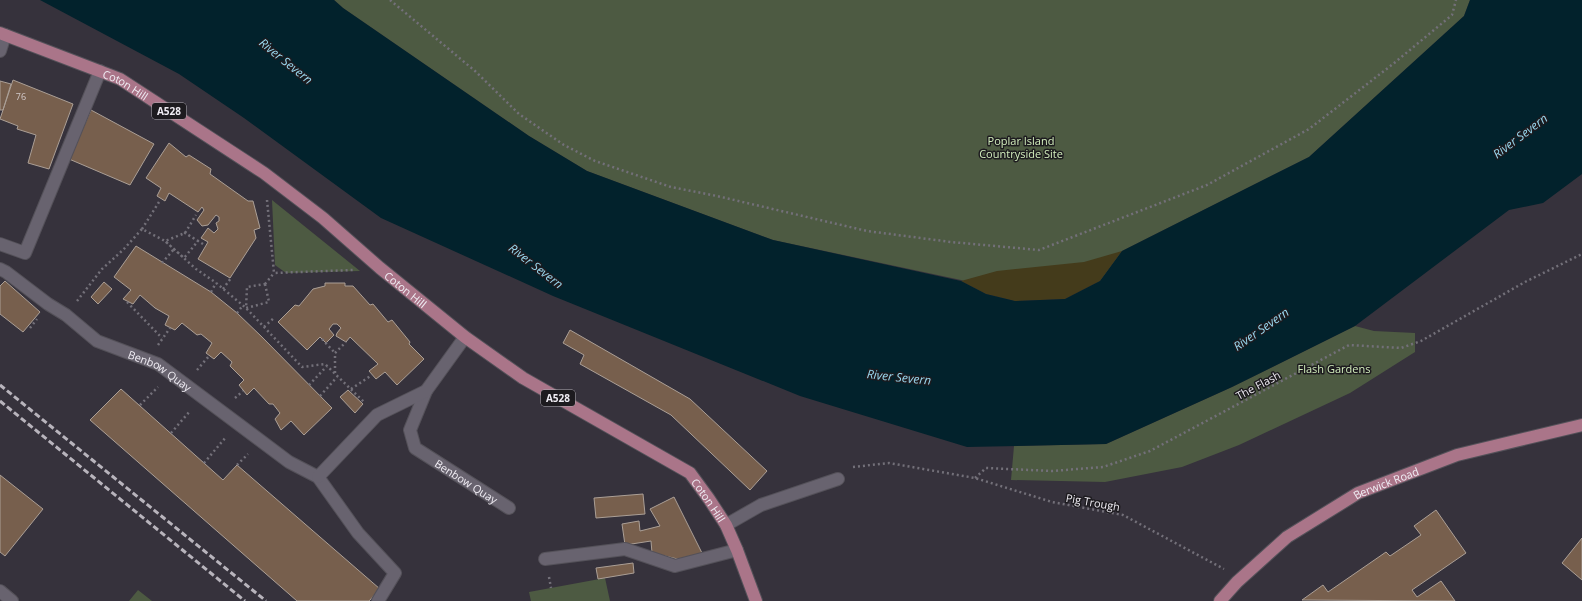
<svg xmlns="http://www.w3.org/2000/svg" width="1582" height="601" viewBox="0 0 1582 601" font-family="'Open Sans',sans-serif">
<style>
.green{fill:#4d5a42}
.sand{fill:#443b1b}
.water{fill:#02222c}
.building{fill:#775f4d;stroke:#ab9f96}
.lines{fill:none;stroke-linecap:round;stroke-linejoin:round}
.minor-casing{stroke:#545159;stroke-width:14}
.major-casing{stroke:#545159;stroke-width:14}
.path{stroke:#737079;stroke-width:2.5;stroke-dasharray:2 3;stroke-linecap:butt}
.minor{stroke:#68636f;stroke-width:12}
.major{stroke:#aa7589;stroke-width:12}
.rail{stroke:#b8b4bc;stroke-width:3;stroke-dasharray:6 3;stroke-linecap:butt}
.labels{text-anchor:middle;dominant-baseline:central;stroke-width:3;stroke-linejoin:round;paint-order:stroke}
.number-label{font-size:9px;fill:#d1c9ca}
.shield{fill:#1d1b1f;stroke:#b0adb3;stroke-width:1}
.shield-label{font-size:10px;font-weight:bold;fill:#efecf3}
.street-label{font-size:11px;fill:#efecf3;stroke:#1d1b1f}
.park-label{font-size:11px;fill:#d3eebd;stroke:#1d1b1f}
.water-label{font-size:12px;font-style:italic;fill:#99d8ef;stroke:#1d1b1f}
</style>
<rect width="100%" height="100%" fill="#36323c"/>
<path class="green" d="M 334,0 L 1470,0 L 1464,16 L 1309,157 L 1122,251 L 1100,281 L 1015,301 L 961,280 L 773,240 L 587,171 L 529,136 L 343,8 Z
M 272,200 L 360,271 L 286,273 L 275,265 Z
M 1355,326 L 1374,331 L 1415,333 L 1415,352 L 1350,393 L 1239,445 L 1182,467 L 1105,482 L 1011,480 L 1014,446 L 1106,444 L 1232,387 Z
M 605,578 L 610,601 L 531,601 L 529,592 Z
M 138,590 L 152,601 L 129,601 Z"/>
<path class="sand" d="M 1122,251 L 1100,281 L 1065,299 L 1015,301 L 986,294 L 961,281 L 997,271 L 1084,262 Z"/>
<path class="water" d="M 40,0 L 334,0 L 343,8 L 529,136 L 587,171 L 773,240 L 961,281 L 986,294 L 1015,301 L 1065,299 L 1100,281 L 1122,251 L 1309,157 L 1464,16 L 1470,0 L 1582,0 L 1582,174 L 1543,203 L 1509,210 L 1355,326 L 1232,387 L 1106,444 L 967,447 L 800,396 L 553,296 L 381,218 L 244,118 L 179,74 Z"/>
<path class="building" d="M 13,80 L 73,104 L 49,169 L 28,163 L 36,135 L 17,129 L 18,126 L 0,119 Z
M 0,81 L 11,84 L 3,110 L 0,110 Z
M 91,110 L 154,144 L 130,185 L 69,159 Z
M 169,143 L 186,157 L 189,155 L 211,169 L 210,174 L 248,201 L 253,201 L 260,228 L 254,230 L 256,238 L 230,278 L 198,259 L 208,242 L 201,238 L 208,228 L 214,233 L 218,229 L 216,223 L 219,221 L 219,217 L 216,215 L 208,225 L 202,226 L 197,220 L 204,210 L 202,207 L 198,212 L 169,193 L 165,201 L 157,196 L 161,188 L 146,178 Z
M 136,246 L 211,292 L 237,313 L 262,337 L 332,408 L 304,435 L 291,421 L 281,430 L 275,419 L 280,413 L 273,404 L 269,404 L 254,388 L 247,395 L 239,385 L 244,380 L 230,366 L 232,362 L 221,352 L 214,359 L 206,353 L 212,343 L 201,334 L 197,335 L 182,323 L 175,330 L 165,325 L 169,316 L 155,308 L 140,295 L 133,304 L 123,299 L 131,290 L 114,277 Z
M 5,281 L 40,312 L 23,332 L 0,314 L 0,286 Z
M 104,282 L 112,289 L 98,304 L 91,297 Z
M 325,283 L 345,283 L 345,286 L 353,286 L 370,305 L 373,304 L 388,322 L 392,320 L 410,342 L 409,344 L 424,359 L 397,385 L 385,372 L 376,379 L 369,371 L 378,364 L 350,337 L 346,342 L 336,336 L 337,333 L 341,328 L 337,324 L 333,324 L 329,329 L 334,335 L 326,343 L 320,337 L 307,350 L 278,322 L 295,305 L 299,306 L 313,289 L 325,286 Z
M 570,330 L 690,399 L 767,471 L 750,490 L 671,415 L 580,364 L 584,355 L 563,343 Z
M 121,389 L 223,480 L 237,465 L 380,589 L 369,601 L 297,601 L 90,420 Z
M 348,390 L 363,404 L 355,413 L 340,397 Z
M 0,475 L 43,509 L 5,556 L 0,552 Z
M 643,494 L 645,514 L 596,518 L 594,498 Z
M 674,497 L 702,553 L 682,560 L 652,553 L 651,541 L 625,545 L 622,524 L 639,521 L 640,531 L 660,526 L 650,509 Z
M 1436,510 L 1466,553 L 1412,590 L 1417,597 L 1441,581 L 1455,601 L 1302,600 L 1323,585 L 1328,592 L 1386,552 L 1390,556 L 1421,535 L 1414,526 Z
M 1582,538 L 1582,580 L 1562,563 Z
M 633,563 L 634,573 L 598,579 L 596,568 Z"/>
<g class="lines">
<defs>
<g id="minor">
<path d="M 0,51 L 5,35"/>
<path d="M 0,244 L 25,253 L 100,71"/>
<path id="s1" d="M 0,269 L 6,272 L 48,304 L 66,315 L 97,341 L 158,364 L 289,462 L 318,477 L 358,533 L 395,573 L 378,601"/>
<path id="s2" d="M 426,391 L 410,430 L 415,448 L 509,508"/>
<path d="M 318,477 L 377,415 L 426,391 L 465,337"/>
<path d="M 726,525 L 761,505 L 838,479"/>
<path d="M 545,559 L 625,549 L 675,566 L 737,550"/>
<path d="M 0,591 L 12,601"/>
</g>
<g id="major">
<path id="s3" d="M 0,33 L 120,79 L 264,173 L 323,218 L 380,268 L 465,337 L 523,378 L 690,473 L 709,499 L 726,525 L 737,550 L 756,601"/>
<path id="s4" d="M 1220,601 L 1237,582 L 1287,537 L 1358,493 L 1457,455 L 1582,425"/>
</g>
</defs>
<use href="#minor" class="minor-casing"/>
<use href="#major" class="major-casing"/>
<path class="path" d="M 390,0 L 475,71 L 519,114 L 564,145 L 595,161 L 671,187 L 717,196 L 867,231 L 951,242 L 1039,250 L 1207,185 L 1309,129 L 1393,64 L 1452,15 L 1456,0
M 267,200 L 274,273 L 353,270
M 142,229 L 159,202
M 203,244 L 185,233 L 198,241 L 184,258 L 165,241 L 196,269 L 215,282 L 246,308 L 302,367 L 325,364 L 364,402
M 162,263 L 174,249
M 265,284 L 269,302 L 246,308 L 247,287 Z
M 265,284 L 274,273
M 223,289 L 231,278
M 211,292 L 216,283
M 77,301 L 102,269 L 123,250 L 142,229 L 165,241 L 185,233 L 196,215
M 127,302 L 162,338
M 237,313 L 243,305
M 264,327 L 275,317
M 30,328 L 37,319
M 322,339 L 335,353
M 158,345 L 170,328
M 197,370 L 209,356
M 335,373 L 335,353 L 346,342
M 309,385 L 327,366
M 351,389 L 372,375
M 320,396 L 337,377
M 235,398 L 243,391
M 140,405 L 158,387
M 171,433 L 190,411
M 204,463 L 226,437
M 237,465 L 248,454
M 853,467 L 889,463 L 975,478 L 1052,502 L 1123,515 L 1224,569
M 975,478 L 986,468 L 1052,471 L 1103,467 L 1150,451 L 1349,345 L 1401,348 L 1421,341 L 1525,282 L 1582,254
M 549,577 L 551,588"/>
<use href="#minor" class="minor"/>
<use href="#major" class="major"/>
<path class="rail" d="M 0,385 L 266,601
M 0,401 L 245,601"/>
</g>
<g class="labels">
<g class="number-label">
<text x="21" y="96">76</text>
</g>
<g class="shield">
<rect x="152" y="103" width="34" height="16" rx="3"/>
<rect x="541" y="390" width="34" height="16" rx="3"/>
</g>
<g class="shield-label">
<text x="169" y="111">A528</text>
<text x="558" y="398">A528</text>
</g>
<g class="street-label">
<text stroke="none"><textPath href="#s3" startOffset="136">Coton Hill</textPath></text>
<text stroke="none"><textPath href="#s3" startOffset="484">Coton Hill</textPath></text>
<text stroke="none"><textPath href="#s1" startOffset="191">Benbow Quay</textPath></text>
<text transform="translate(1258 385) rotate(-28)">The Flash</text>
<text stroke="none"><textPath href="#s2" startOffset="122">Benbow Quay</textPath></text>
<text stroke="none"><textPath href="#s4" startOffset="206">Berwick Road</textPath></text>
<text stroke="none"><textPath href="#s3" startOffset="856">Coton Hill</textPath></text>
<text transform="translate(1093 502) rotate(10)">Pig Trough</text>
</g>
<g class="park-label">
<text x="1021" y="140">Poplar Island<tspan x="1021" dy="13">Countryside Site</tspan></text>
<text x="1334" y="368">Flash Gardens</text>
</g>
<g class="water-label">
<text transform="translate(286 61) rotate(39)">River Severn</text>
<text transform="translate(1520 136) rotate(-37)">River Severn</text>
<text transform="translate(536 266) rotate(38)">River Severn</text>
<text transform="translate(1261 329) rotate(-35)">River Severn</text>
<text transform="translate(899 377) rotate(6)">River Severn</text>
</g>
</g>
</svg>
